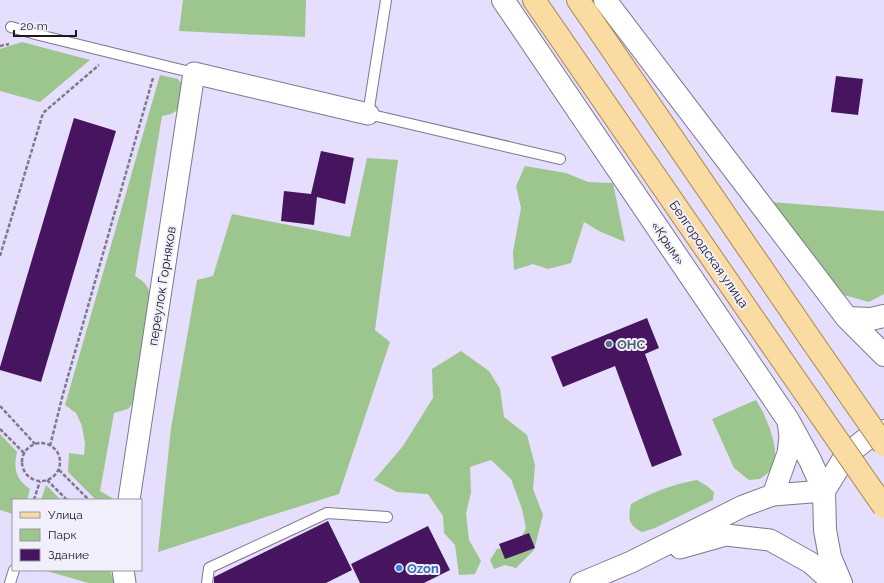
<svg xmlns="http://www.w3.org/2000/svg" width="884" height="583" viewBox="0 0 884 583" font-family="Raleway,sans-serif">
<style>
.green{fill:#9cc68d}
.building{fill:#471560}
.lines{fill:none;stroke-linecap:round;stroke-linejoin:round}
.lane-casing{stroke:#7e7792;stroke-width:12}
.street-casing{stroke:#7e7792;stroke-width:23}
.secondary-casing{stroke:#7e7792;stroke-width:24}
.primary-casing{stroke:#aa884d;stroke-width:24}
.path{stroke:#7e798c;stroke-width:2.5;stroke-dasharray:4 2;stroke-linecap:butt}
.lane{stroke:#fff;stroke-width:10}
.street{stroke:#fff;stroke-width:21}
.secondary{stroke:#fff;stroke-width:22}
.primary{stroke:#fadba1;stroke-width:22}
.primary-bridge-casing{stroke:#aa884d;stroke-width:24;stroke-linecap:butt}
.primary-bridge{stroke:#fadba1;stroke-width:22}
.service-dot{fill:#5c6f8a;stroke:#f1effb;stroke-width:1.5}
.shop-dot{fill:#3f7fe0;stroke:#f1effb;stroke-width:1.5}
.labels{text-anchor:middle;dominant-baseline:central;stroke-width:4;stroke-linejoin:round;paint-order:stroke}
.street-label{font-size:13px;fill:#1c1923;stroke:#f1effb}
.service-label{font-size:13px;font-weight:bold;fill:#4e5e75;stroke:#f1effb;text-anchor:start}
.shop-label{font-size:13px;font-weight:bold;fill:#366cbe;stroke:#f1effb;text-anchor:start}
</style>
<rect width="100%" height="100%" fill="#e5defc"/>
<path class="green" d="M 183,0 L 306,0 L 305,37 L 179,31 Z
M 22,42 L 90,60 L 40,102 L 0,91 L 0,49 Z
M 160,75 L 178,79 L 184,86 L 183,105 C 176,112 171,115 162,116 L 135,276 C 146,283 148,285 151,298 L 135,400 L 128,409 L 114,413 L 100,491 L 112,498 L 113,500 L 96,500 L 68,472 L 69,453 L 84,455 L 85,444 L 82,426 L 76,413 L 65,405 Z
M 367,158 L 398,160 L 375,330 L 390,342 L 339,494 L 269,516 L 158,552 L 171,428 L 197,280 L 213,276 L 232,214 L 350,237 Z
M 525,166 L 566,173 L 588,182 L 613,183 L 625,242 L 599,231 L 584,222 L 571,263 L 548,269 L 533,264 L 514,270 L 513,252 L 521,208 L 516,186 Z
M 771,202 L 884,211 L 884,294 L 869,302 L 844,295 Z
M 461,351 L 489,371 L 500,389 L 504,417 L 527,435 L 535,465 L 533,489 L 543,515 L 534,550 L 516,568 L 505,565 L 494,569 L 490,560 L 497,549 L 517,546 L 526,528 L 522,509 L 511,479 L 491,460 L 470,467 L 471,492 L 466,514 L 469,540 L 481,561 L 475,574 L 459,575 L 455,545 L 444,533 L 443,516 L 428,494 L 397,492 L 374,480 L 392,459 L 403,446 L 433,398 L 432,369 Z
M 756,400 L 763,412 L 770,429 L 774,443 L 776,460 L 769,472 L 760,479 L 749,480 L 734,468 L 712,419 Z
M 0,434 L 17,452 C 13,469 16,479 30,489 L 27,500 L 13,500 L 13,514 L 0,510 Z
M 697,480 L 707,486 L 714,492 L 713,500 L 655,528 L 642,532 C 628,525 628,518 631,504 C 652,492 674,484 697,480 Z
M 46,485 L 61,500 L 41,500 Z
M 43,570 L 110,570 L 114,583 L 89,583 Z"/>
<path class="building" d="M 836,76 L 863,79 L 858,115 L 831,112 Z
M 74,118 L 116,131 L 41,382 L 0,370 L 0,367 Z
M 321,151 L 354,158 L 345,204 L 317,197 L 314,225 L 281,221 L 284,191 L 311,194 Z
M 647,318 L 659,348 L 645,354 L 682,455 L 652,467 L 615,366 L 563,387 L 551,357 Z
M 328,521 L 352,570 L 326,583 L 214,583 L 214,577 Z
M 428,526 L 450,570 L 424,583 L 360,583 L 351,564 Z
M 529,533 L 535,548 L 505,559 L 499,544 Z"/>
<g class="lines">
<defs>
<path id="lane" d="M 386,0 L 368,114 L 560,159
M 11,27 L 39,35 L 194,73
M 10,583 L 14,570
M 207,583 L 209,568 L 327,513 L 387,517"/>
<path id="street" d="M 773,495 L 788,453 L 790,437 L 788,420
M 129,500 L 194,73 L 368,114
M 680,548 L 726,535 L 770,540 L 811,563 L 833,583
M 123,570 L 125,583
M 581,583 L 631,562 L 743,506 L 773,495 L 824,491"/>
<path id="secondary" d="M 503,0 L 788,420 L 810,460 L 824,491
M 605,0 L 847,318 L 884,355
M 847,318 L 871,319 L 884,316
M 841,583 L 830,557 L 825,530 L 824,491 L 846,455 L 874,433 L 884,431"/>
<path id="primary" d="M 534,0 L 780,357
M 578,0 L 809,337"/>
</defs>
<use href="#lane" class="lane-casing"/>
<use href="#street" class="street-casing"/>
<use href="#secondary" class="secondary-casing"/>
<use href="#primary" class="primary-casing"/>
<path class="path" d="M 0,46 L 9,44
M 0,256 L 43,113 L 99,65
M 0,406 L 35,444
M 0,429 L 24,453
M22 462a19 19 0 1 1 38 0a19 19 0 1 1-38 0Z
M 50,446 L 63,394 L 153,78
M 59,470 L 89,500
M 47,480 L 67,500
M 34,500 L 40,481"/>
<use href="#lane" class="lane"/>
<use href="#street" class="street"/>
<use href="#secondary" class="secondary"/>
<use href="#primary" class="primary"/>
<defs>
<path id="primary-bridge" d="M 809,337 L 884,445
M 780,357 L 884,507"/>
</defs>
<use href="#primary-bridge" class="primary-bridge-casing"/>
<use href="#primary-bridge" class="primary-bridge"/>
</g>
<circle class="service-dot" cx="609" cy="344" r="4"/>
<circle class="shop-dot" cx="399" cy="568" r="4"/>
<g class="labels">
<g class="street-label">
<text transform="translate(668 243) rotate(56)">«Крым»</text>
<text transform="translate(709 254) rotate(55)">Белгородская улица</text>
<text transform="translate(162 286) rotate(-81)">переулок Горняков</text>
</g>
<g class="service-label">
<text x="617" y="344">ОНС</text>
</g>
<g class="shop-label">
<text x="407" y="568">Ozon</text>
</g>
</g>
<rect x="12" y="499" width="130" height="72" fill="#f1effb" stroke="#9c99a5"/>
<rect x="20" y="512" width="20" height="6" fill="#fadba1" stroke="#9c99a5"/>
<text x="48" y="519" font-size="12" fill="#1c1923">Улица</text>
<rect x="20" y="529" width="20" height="12" fill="#9cc68d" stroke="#9c99a5"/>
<text x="48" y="539" font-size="12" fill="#1c1923">Парк</text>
<rect x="20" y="549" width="20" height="12" fill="#471560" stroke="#9c99a5"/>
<text x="48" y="559" font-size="12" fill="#1c1923">Здание</text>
<path d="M14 30v6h62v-6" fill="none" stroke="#1c1923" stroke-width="2"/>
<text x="20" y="30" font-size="12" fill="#1c1923" stroke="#f1effb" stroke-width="3" paint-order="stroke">20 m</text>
</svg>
